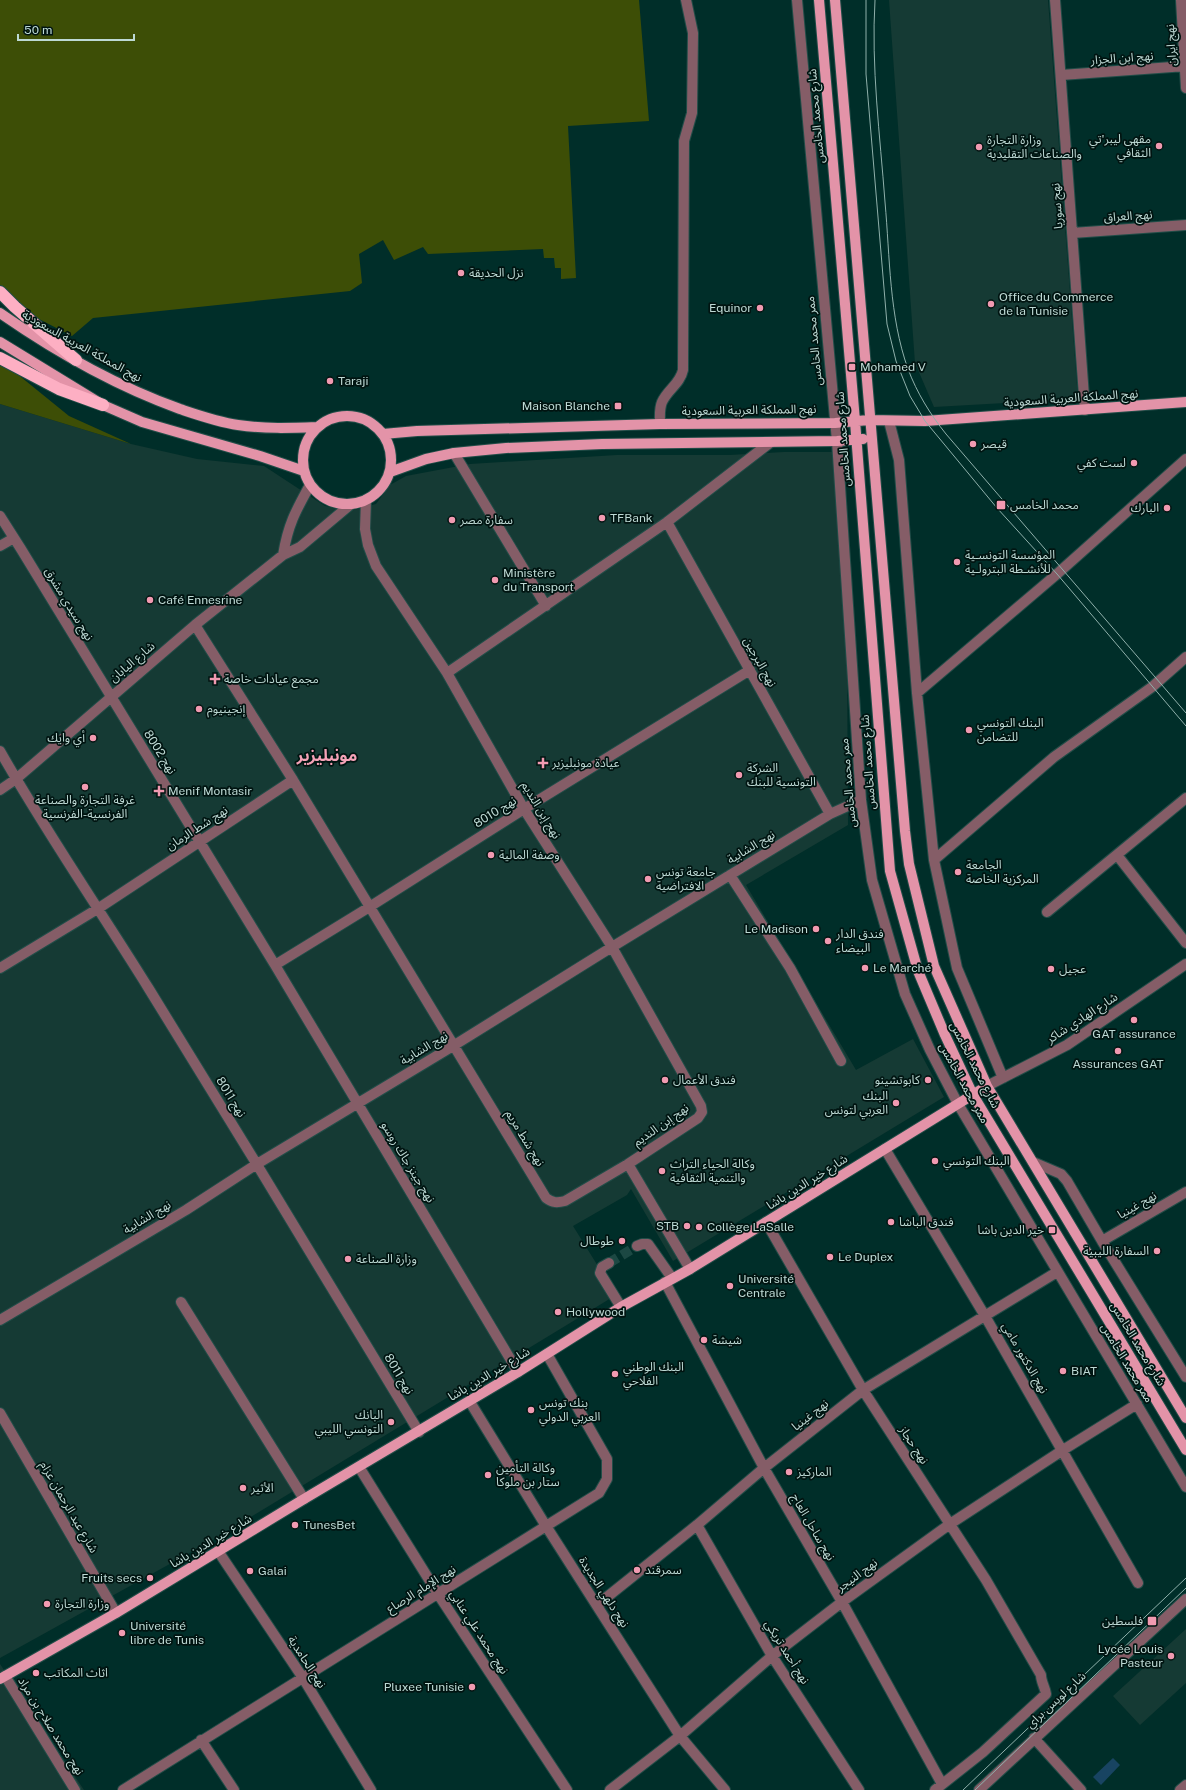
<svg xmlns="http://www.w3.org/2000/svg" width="1186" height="1790" viewBox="0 0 1186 1790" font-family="'Public Sans','Noto Sans Arabic',sans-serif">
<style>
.built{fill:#153a34}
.green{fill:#3d4e06}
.water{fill:#184462}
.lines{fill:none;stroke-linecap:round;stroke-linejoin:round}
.minor-tunnel{stroke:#1c4843;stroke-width:10;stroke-dasharray:10 5;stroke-linecap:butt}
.minor-casing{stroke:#224d48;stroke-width:12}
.major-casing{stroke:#224d48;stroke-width:12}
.highway-casing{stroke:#224d48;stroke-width:14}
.minor{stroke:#855d67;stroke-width:10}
.major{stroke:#e393a8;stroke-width:10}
.highway{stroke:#fdafc3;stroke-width:12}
.tram{stroke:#8fb0ab;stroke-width:1}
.poi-dot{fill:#f19ab1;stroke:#001411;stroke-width:1.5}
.labels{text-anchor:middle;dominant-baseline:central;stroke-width:3.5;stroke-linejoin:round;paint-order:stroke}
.street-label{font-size:12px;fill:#bdd9d4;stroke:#001411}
.poi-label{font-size:12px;fill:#bdd9d4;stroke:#001411;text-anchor:start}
.district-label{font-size:16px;font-weight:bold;fill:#f5a3b8;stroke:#001411}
</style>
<rect width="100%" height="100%" fill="#002e29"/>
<path class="built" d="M 889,0 L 1048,0 L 1078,399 L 934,407 L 915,363 Z
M 0,404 L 131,444 L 197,459 L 264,466 L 325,506 L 353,510 L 376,504 L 390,485 L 406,476 L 470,464 L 617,455 L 730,455 L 784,452 L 834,452 L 847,650 L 848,825 L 746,885 L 856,1070 L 913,1039 L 944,1097 L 673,1261 L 631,1189 L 627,1195 L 573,1226 L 616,1295 L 213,1540 L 0,1658 Z
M 1186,1629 L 1186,1683 L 1140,1725 L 1113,1696 Z
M 0,1664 L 84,1790 L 0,1790 Z"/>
<path class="green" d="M 0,0 L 639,0 L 649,121 L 568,126 L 576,278 L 561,279 L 561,268 L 555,268 L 554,258 L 544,258 L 543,249 L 428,254 L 423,247 L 394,260 L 383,240 L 359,254 L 362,283 L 350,291 L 93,318 L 72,336 L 0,299 Z
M 0,360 L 69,416 L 131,444 L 0,404 Z"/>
<path class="water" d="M 1113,1758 L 1120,1765 L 1101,1785 L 1093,1777 Z"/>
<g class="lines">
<path class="minor-tunnel" d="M 609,1263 L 637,1246"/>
<defs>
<path id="minor" d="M 797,0 L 837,441 L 861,800 L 872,880 L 905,994 L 930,1050 L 958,1104 L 1186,1487
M 1055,0 L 1085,410
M 1181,0 L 1186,88
M 1061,75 L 1186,66
M 1072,233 L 1186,225
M 889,421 L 899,460 L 917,693 L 934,860 L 957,968 L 1003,1078
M 660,424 C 660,417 659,409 662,402 C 668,389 680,384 683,370 L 684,141 L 692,113 L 693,33 L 686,0
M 454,453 L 546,606
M 366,500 L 365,529 L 368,545 L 376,566 L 447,673 L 524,809 L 612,947 L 701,1106 L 702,1112 L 698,1118 L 628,1164
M 0,516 L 14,538
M 667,522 L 830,814
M 0,546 L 14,538 L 21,549 L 275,965 L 518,1372
M 283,555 C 288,525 295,512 310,485
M 447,673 L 667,522 L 771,442
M 917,693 L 1057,574 L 1186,459
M 0,751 C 46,832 100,910 149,989 C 240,1136 330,1284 419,1432
M 293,780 L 546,1198 C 553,1203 557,1203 565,1201 L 628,1164 L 690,1269
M 0,790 L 16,779 L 195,625 L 283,555 L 300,547 L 350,505
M 1117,855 L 1186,943
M 934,860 L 1054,757 L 1152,687 L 1186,657
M 730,875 L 790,968 L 841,1061
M 1047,912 L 1186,798
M 275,965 L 363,911 L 524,809 L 750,670
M 0,968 L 99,908 L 293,780 L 195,625
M 987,1086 L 1067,1045 L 1186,964
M 885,1149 L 985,1316 L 1138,1583
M 1033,1162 L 1061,1174 L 1067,1181 L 1102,1241 L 1186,1377
M 766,1222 L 863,1390 L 986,1580 L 1041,1675 C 1041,1682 1045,1687 1046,1694 L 983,1752 L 935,1790
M 1102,1241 L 1186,1192
M 637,1246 L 642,1244 L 648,1244 L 672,1278
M 609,1263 L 602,1267 L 600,1273 L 621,1307
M 665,1282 L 764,1468 L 842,1602 L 942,1784
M 181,1302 L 304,1499
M 0,1320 L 186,1210 L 257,1164 L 453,1046 L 612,947 L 830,814 L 861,800
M 470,1402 L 546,1526 L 680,1736 L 725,1790
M 0,1413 L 116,1613
M 359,1467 L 438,1594 L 567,1790
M 697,1525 L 772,1656 L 859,1790
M 218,1551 L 303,1678 L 371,1790
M 597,1605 L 697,1525 L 764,1468 L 863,1390 L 1057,1272
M 5,1676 L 75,1790
M 1034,1738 L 1081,1790
M 201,1740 L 234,1790
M 123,1790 L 599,1493 L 607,1479 L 607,1459 L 547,1354
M 610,1790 L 680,1736 L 772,1656 L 842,1602 L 950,1524 L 1063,1450 L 1137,1404
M 979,1790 L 1186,1599
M 1180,1790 L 1186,1785"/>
<path id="major" d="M 819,0 L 855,421 L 890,871 L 918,971 L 945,1035 L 973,1095 L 1186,1450
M 835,0 L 905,831 L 909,864 L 934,966 L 987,1086 L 1186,1418
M 0,313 C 56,352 116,386 180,409 C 198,415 218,422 238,425 C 264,429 291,428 317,427
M 0,342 L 103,405 L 142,422 L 260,456 L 304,471
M303 460a44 44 0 1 1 88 0a44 44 0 1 1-88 0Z
M 383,434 L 417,431 L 660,424 L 835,423 L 869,420 L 925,421 L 1186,402
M 390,472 L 426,459 L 454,453 L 506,448 L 602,444 L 837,441 L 863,439
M 0,1679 L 116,1613 L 304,1499 L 518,1372 L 621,1307 L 690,1269 L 987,1086"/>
<path id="highway" d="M 0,292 L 15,307 L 76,360
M 0,358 L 59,389 L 103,405"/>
</defs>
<use href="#minor" class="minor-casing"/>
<use href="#major" class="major-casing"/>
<use href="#highway" class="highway-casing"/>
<use href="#minor" class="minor"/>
<use href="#major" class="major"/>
<use href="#highway" class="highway"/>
<path class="tram" d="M 866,0 L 866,74 L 887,324 L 896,361 L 910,396 L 925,421 L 997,508 L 1057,574 L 1186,726
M 875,0 C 871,67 880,135 885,202 C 890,257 889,316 908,369 C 917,393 930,414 946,434 L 1186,713
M 963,1790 L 1186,1578
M 975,1790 L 1186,1588"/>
</g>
<g class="poi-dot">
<circle cx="1159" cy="146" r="4"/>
<circle cx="979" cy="147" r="4"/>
<circle cx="461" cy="273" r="4"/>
<circle cx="991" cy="304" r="4"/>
<circle cx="760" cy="308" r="4"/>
<rect x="848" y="363" width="8" height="8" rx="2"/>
<circle cx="330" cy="381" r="4"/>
<rect x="614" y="402" width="8" height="8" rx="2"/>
<circle cx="973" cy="444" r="4"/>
<circle cx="1134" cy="463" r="4"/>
<rect x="996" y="500" width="10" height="10" rx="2"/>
<circle cx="1167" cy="508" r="4"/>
<circle cx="602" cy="518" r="4"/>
<circle cx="452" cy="520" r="4"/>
<circle cx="957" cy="562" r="4"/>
<circle cx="495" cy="580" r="4"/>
<circle cx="150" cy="600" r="4"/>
<path d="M213 673h4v4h4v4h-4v4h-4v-4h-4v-4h4z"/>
<circle cx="199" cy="709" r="4"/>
<circle cx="969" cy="730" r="4"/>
<circle cx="93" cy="738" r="4"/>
<path d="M541 757h4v4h4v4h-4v4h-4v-4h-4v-4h4z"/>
<circle cx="739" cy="775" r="4"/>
<circle cx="85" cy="787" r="4"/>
<path d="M157 785h4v4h4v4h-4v4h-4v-4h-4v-4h4z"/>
<circle cx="491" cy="855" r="4"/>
<circle cx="958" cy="872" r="4"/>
<circle cx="648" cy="879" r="4"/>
<circle cx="816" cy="929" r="4"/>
<circle cx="828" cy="941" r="4"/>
<circle cx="865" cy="968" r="4"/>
<circle cx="1051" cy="969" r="4"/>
<circle cx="1134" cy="1020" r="4"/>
<circle cx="1118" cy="1051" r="4"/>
<circle cx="665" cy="1080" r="4"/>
<circle cx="928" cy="1080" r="4"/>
<circle cx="896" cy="1103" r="4"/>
<circle cx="935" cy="1161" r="4"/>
<circle cx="662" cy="1171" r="4"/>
<circle cx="891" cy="1222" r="4"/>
<circle cx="687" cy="1226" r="4"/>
<circle cx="699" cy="1227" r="4"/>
<rect x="1048" y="1226" width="8" height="8" rx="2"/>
<circle cx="622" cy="1241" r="4"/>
<circle cx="1157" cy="1251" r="4"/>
<circle cx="830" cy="1257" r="4"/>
<circle cx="348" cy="1259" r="4"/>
<circle cx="730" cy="1286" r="4"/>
<circle cx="558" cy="1312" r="4"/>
<circle cx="704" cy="1340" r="4"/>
<circle cx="1063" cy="1371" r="4"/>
<circle cx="615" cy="1374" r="4"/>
<circle cx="531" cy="1410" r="4"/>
<circle cx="391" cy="1422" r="4"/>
<circle cx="789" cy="1472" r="4"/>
<circle cx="488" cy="1475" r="4"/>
<circle cx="243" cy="1488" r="4"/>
<circle cx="295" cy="1525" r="4"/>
<circle cx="637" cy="1570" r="4"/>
<circle cx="250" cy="1571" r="4"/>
<circle cx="150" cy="1578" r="4"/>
<circle cx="47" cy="1604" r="4"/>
<rect x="1147" y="1616" width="10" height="10" rx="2"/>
<circle cx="122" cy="1633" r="4"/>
<circle cx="1171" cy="1656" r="4"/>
<circle cx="36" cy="1673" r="4"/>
<circle cx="472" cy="1687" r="4"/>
</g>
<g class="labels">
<g class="street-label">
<text transform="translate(1171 45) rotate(-93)">نهج ايران</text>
<text transform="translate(1122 58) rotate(-4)">نهج ابن الجزار</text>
<text transform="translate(816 116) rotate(-95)">شارع محمد الخامس</text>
<text transform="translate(1057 206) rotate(-94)">نهج سوريا</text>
<text transform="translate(1128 216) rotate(-4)">نهج العراق</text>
<text transform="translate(814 341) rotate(-95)">ممر محمد الخامس</text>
<text transform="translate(82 346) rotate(29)">نهج المملكة العربية السعودية</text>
<text transform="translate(1071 398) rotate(-4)">نهج المملكة العربية السعودية</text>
<text transform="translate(749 410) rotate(-1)">نهج المملكة العربية السعودية</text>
<text transform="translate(843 439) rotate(-94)">شارع محمد الخامس</text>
<text transform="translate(69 604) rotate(59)">نهج سيدي مشرق</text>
<text transform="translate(132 662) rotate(-40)">شارع اليابان</text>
<text transform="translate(760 662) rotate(61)">نهج البرجين</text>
<text transform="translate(160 752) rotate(58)">نهج 8002</text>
<text transform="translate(868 762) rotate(-94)">شارع محمد الخامس</text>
<text transform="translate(848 783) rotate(-95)">ممر محمد الخامس</text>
<text transform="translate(541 810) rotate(59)">نهج إبن النديم</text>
<text transform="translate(495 812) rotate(-32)">نهج 8010</text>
<text transform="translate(197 828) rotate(-33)">نهج شط الرمان</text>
<text transform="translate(751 847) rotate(-31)">نهج الشابية</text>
<text transform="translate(1082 1018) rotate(-33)">شارع الهادي شاكر</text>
<text transform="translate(424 1048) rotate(-31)">نهج الشابية</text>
<text transform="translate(975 1065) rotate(63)">شارع محمد الخامس</text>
<text transform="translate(964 1083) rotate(61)">ممر محمد الخامس</text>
<text transform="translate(231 1097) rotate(58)">نهج 8011</text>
<text transform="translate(661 1125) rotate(-35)">نهج إبن النديم</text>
<text transform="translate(525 1138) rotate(59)">نهج شط مريم</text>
<text transform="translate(408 1162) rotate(59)">نهج جينز جاك روسو</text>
<text transform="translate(807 1182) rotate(-32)">شارع خير الدين باشا</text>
<text transform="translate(1137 1205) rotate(-30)">نهج غينيا</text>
<text transform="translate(147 1217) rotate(-31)">نهج الشابية</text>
<text transform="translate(1138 1344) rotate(59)">شارع محمد الخامس</text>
<text transform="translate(1025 1358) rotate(60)">نهج الدكتور مامي</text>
<text transform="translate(1127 1363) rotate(59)">ممر محمد الخامس</text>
<text transform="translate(399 1374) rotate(59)">نهج 8011</text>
<text transform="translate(489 1374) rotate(-31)">شارع خير الدين باشا</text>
<text transform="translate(810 1415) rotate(-38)">نهج غينيا</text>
<text transform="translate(914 1445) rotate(57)">نهج حجاز</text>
<text transform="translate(69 1507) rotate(60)">شارع عبد الرحمان عزام</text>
<text transform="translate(813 1527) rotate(60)">نهج ساحل العاج</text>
<text transform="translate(211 1541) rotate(-31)">شارع خير الدين باشا</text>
<text transform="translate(857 1575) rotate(-36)">نهج النيجر</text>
<text transform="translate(421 1589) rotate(-32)">نهج الإمام الرصاع</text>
<text transform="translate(604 1592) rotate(57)">نهج دلهي الجديدة</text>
<text transform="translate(479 1632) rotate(57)">نهج محمد علي عنابي</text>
<text transform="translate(787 1652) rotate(58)">نهج أحمد تريكي</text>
<text transform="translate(307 1662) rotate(57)">نهج الحامدية</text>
<text transform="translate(1056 1700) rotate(-43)">شارع لويس براي</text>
<text transform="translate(51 1726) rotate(58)">نهج محمد صلاح بن مراد</text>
</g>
<g class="poi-label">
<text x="1151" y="139" text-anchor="end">مقهى ليبر'تي<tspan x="1151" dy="14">الثقافي</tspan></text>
<text x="987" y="140">وزارة التجارة<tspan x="987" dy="14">والصناعات التقليدية</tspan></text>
<text x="469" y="273">نزل الحديقة</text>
<text x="999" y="297">Office du Commerce<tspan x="999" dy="14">de la Tunisie</tspan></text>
<text x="752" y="308" text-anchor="end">Equinor</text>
<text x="860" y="367">Mohamed V</text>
<text x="338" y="381">Taraji</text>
<text x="610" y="406" text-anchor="end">Maison Blanche</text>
<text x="981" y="444">قيصر</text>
<text x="1126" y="463" text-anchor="end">لست كفي</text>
<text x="1010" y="505">محمد الخامس</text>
<text x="1159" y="508" text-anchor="end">البارك</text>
<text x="610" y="518">TFBank</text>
<text x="460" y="520">سفارة مصر</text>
<text x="965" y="555">المؤسسة التونسـية<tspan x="965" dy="14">للأنشـطة البترولـية</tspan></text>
<text x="503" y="573">Ministère<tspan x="503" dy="14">du Transport</tspan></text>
<text x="158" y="600">Café Ennesrine</text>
<text x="224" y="679">مجمع عيادات خاصة</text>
<text x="207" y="709">إنجينيوم</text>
<text x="977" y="723">البنك التونسي<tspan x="977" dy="14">للتضامن</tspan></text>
<text x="85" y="738" text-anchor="end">أي وايك</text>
<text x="552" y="763">عيادة مونبليزير</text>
<text x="747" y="768">الشركة<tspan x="747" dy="14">التونسية للبنك</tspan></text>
<text x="168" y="791">Menif Montasir</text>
<text x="85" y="800" text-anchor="middle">غرفة التجارة والصناعة<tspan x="85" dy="14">الفرنسية-الفرنسية</tspan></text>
<text x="499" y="855">وصفة المالية</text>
<text x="966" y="865">الجامعة<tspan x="966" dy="14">المركزية الخاصة</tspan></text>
<text x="656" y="872">جامعة تونس<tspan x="656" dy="14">الافتراضية</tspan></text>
<text x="808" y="929" text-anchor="end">Le Madison</text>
<text x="836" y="934">فندق الدار<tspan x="836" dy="14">البيضاء</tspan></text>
<text x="873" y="968">Le Marché</text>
<text x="1059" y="969">عجيل</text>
<text x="1134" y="1034" text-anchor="middle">GAT assurance</text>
<text x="1118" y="1064" text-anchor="middle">Assurances GAT</text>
<text x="673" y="1080">فندق الأعمال</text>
<text x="920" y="1080" text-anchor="end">كابوتشينو</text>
<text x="888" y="1096" text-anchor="end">البنك<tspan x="888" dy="14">العربي لتونس</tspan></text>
<text x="943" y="1161">البنك التونسي</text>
<text x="670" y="1164">وكالة الحياء التراث<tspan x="670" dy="14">والتنمية الثقافية</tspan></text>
<text x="899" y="1222">فندق الباشا</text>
<text x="679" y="1226" text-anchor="end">STB</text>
<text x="707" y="1227">Collège LaSalle</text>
<text x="1044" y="1230" text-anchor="end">خير الدين باشا</text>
<text x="614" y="1241" text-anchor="end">طوطال</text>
<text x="1149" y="1251" text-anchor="end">السفارة الليبية</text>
<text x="838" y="1257">Le Duplex</text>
<text x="356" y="1259">وزارة الصناعة</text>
<text x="738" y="1279">Université<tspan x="738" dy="14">Centrale</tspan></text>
<text x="566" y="1312">Hollywood</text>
<text x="712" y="1340">شيشة</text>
<text x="623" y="1367">البنك الوطني<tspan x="623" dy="14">الفلاحي</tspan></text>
<text x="1071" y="1371">BIAT</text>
<text x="539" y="1403">بنك تونس<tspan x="539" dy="14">العربي الدولي</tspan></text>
<text x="383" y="1415" text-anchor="end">البانك<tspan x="383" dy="14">التونسي الليبي</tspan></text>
<text x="496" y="1468">وكالة التأمين<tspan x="496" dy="14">ستار بن ملوكا</tspan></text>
<text x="797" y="1472">الماركيز</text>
<text x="251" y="1488">الأثير</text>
<text x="303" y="1525">TunesBet</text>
<text x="645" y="1570">سمرقند</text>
<text x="258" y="1571">Galai</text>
<text x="142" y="1578" text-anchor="end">Fruits secs</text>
<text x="55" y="1604">وزارة التجارة</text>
<text x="1143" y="1621" text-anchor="end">فلسطين</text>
<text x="130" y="1626">Université<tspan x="130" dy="14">libre de Tunis</tspan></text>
<text x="1163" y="1649" text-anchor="end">Lycée Louis<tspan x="1163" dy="14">Pasteur</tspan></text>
<text x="44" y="1673">اثاث المكاتب</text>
<text x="464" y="1687" text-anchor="end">Pluxee Tunisie</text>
</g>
<g class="district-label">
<text x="327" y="755">مونبليزير</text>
</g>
</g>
<path d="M18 34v6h116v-6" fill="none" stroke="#bdd9d4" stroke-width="2"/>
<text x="24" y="34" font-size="12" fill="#bdd9d4" stroke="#001411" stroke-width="3" paint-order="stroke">50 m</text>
</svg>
